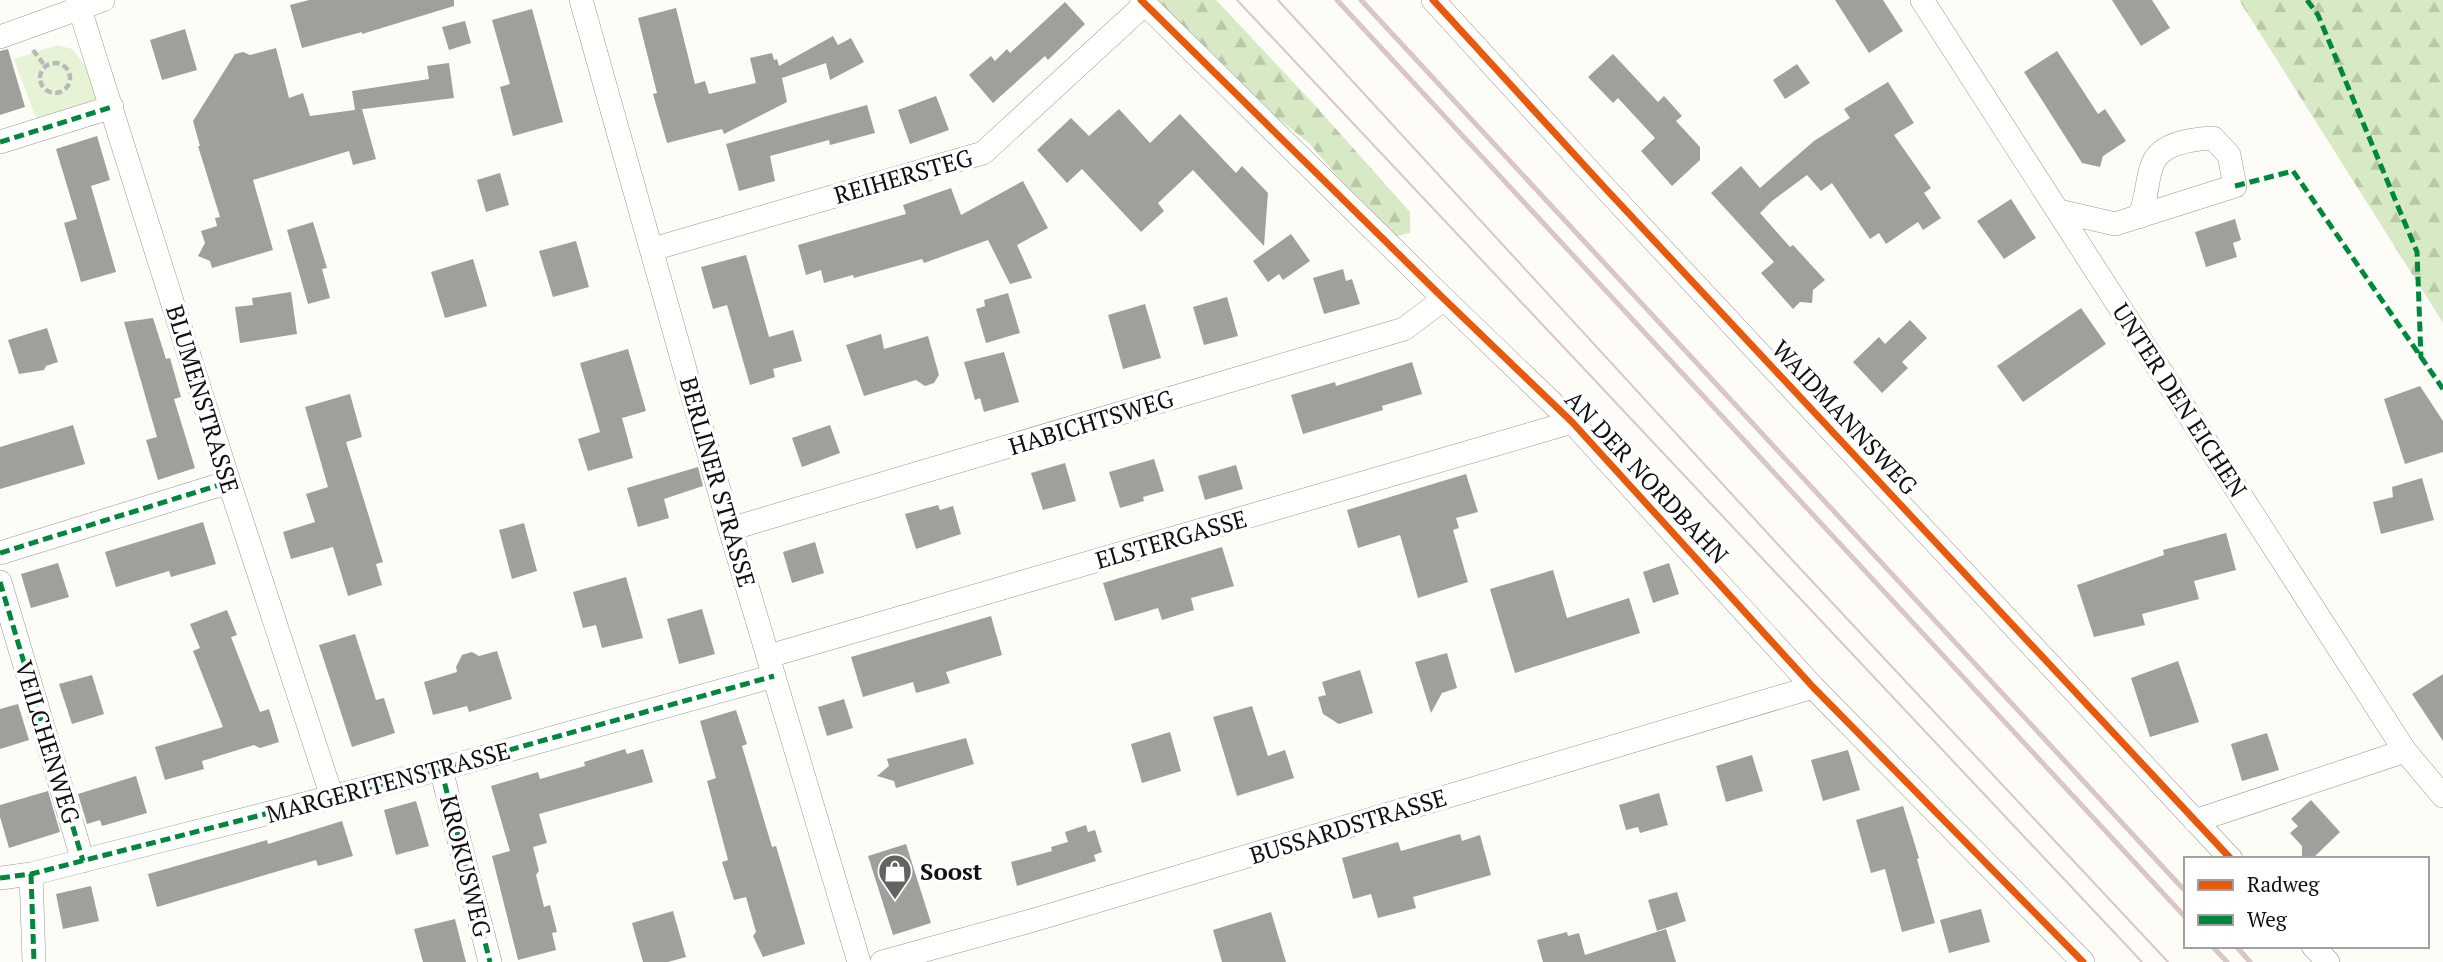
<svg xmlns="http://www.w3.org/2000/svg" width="2443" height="962" font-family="'PT Serif',serif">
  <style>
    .green { fill: #e7f3d7 }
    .forest { fill: url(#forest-firs) }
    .building { fill: #a19f9c }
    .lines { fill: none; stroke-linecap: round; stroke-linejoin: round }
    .minor-casing { stroke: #979795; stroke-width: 24 }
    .path { stroke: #b9b9b8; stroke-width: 4.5; stroke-dasharray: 7 3.5; stroke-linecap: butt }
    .minor { stroke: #fffffe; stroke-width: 23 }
    .tram { stroke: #d9c6c7; stroke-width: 2 }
    .rail { stroke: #d9c6c7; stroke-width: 5 }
    .quiet { stroke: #00873e; stroke-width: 5; stroke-dasharray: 10 5; stroke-linecap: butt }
    .cycleway-casing { stroke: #fff; stroke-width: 11 }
    .cycleway { stroke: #e8590c; stroke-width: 7 }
    .labels { text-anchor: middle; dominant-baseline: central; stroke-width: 7; stroke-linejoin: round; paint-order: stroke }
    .street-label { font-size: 24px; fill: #111; stroke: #fff }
    .poi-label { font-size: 24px; font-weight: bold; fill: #111; stroke: #fff; text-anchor: start }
  </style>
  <defs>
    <pattern id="forest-firs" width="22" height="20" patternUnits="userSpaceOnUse" patternTransform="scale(1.75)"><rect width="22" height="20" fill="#d8eac5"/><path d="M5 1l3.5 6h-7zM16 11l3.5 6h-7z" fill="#b8c8a8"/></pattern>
  </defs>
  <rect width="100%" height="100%" fill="#fdfcf7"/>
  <path class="green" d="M57,45L72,49L86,67L100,100L36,119L14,59Z"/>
  <path class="forest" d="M1158,0H1216L1312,102L1410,212V233L1390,238L1308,142L1271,113L1166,11Z
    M2239,0H2443V323Z"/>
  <path class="building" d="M309,0H454V6L362,34V32L302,48L290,5Z
    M1835,0H1883L1903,31L1869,53Z
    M2112,0H2152L2170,28L2141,46Z
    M1065,2L1085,24L1048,60L1045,56L993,103L969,75L991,56L995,61L1007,49L1010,53Z
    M676,8L695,84L705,81L709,94L756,83L750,58L772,53L774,60L777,59L779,66L833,36L838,45L851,38L864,62L830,80L826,63L782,78L787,102L724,134L722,129L667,143L653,94L657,93L638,18Z
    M532,9L563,122L513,136L500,87L510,84L492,20Z
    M465,21L471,43L449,50L442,27Z
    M185,29L197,70L162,80L150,40Z
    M276,48L289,98L303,93L310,116L362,109L376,159L353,165L349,151L253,180L273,250L212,268L210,261L198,256L205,243L201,231L217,226L215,218L220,217L198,146H200L193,121L235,54L243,52L250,55Z
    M8,49L25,107L0,115V51Z
    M2057,51L2098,114L2105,109L2126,141L2103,156L2100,167L2082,163L2024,72Z
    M1613,54L1658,102L1664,96L1682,116L1676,121L1700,147V160L1672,186L1641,151L1655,138L1618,98L1613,103L1588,77Z
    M449,63L454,98L355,110L352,91L429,79L427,66Z
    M1797,64L1810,83L1785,99L1773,80Z
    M1888,82L1914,123L1894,135L1931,188L1924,193L1941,218L1923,230L1918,222L1886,244L1879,233L1870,239L1832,183L1821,191L1807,175L1772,201L1760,213L1790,247L1793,245L1825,280L1813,290L1812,303L1800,302L1793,309L1761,273L1774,262L1711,193L1741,166L1760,188L1814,141L1850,118L1844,109Z
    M936,96L949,130L910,144L898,110Z
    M867,105L875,133L830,145L829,140L770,156L775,181L739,191L726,144Z
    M1119,109L1150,143L1180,114L1236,173L1242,166L1268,193L1264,246L1193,170L1158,203L1164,211L1141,232L1082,169L1067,183L1037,150L1071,118L1089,136Z
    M97,136L110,180L91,186L116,272L81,282L64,223L77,219L56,149Z
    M500,173L509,205L486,212L477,180Z
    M1023,181L1048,228L1017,245L1032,278L1010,284L988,240L924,263L922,259L854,278L853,275L824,283L821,270L806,275L798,245L906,214L903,205L951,188L961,215Z
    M2011,199L2036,238L2004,259L1977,221Z
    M2235,219L2241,240L2233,243L2237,257L2206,267L2195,232Z
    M313,222L327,268L322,269L330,298L308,304L287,230Z
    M1291,234L1310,261L1283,280L1279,274L1268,282L1253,261Z
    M576,241L589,287L553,297L539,251Z
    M746,255L769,337L793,330L802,361L773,369L775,377L750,385L727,305L713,309L701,267Z
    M473,259L487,306L445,318L431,272Z
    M1343,269L1346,281L1352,279L1360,304L1324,314L1313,278Z
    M291,292L297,334L240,343L235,307L253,305L252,298Z
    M1008,293L1020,333L986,343L976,309L985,306L984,300Z
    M1227,297L1238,336L1204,345L1193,307Z
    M1145,304L1161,358L1123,369L1108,315Z
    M2081,308L2106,344L2023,402L1997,366Z
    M153,318L166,359L170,358L181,397L174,399L195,468L158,480L146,440L157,437L124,322Z
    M1910,320L1927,338L1902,362L1908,368L1882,393L1853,362L1879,337L1885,344Z
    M47,328L58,362L46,366L44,370L19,374L8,340Z
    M881,334L884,349L928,336L939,375L934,383L925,386L916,380L864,396L846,345Z
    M628,349L646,411L622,418L633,458L588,471L578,439L600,432L580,363Z
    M1004,352L1019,402L984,412L980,398L975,400L964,362Z
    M1412,362L1422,394L1382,406L1383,410L1303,434L1291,395L1335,382L1336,386Z
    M2420,386L2443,421V452L2405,464L2384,399Z
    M350,394L362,437L346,442L383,562L376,564L382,585L348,596L333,547L291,559L283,532L315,522L306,494L328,487L305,407Z
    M73,425L85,464L0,489V447Z
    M830,425L840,453L802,467L792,438Z
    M1154,459L1164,491L1143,497L1144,501L1120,508L1109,472Z
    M1065,463L1076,501L1043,510L1031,473Z
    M1236,465L1243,489L1205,500L1198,476Z
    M698,467L703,486L664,499L669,518L638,527L627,488Z
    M1466,474L1478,512L1456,518L1459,528L1453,530L1468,582L1418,598L1400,535L1358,548L1347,510Z
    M2422,478L2434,520L2381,534L2373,502L2393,497L2392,487Z
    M938,505L940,510L953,506L961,534L916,549L905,514Z
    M203,522L216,564L171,577L169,571L116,587L105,552Z
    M524,523L537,571L512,579L499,530Z
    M2226,533L2236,570L2194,581L2199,599L2142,614L2145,625L2094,637L2077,585L2164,555L2163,550Z
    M815,542L824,573L792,583L783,552Z
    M1222,547L1234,586L1191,598L1194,610L1162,620L1158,608L1115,621L1103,583Z
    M58,563L69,597L31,608L21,574Z
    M1669,563L1679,594L1653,603L1643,572Z
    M1553,570L1567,618L1629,598L1640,633L1515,673L1490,589Z
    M626,577L643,638L602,648L596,625L583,628L573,592Z
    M702,609L715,654L679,664L667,619Z
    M227,610L237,635L231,637L260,712L269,709L279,742L260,748L254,745L202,761L204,769L165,780L155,747L223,727L193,651L200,648L190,624Z
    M991,616L1002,655L946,672L950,683L934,688L916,693L913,682L863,697L851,657Z
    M355,634L376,700L384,698L395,733L352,747L319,645Z
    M497,651L512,699L469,712L467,706L433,715L424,682L457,672L456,667L462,655L472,652L479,656Z
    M1447,653L1457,688L1442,693L1431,713L1415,662Z
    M2178,661L2199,722L2150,737L2131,678Z
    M1360,670L1373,713L1339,724L1323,714L1318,697L1326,695L1322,682Z
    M2443,674V741L2412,694Z
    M92,675L104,714L72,724L59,684Z
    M844,699L853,728L827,736L818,707Z
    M18,704L29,740L0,749V709Z
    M1252,706L1268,756L1285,750L1294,778L1237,796L1213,717Z
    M736,710L747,744L742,746L772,847L776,846L805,944L763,957L753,936L756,932L746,897L734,900L722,862L728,860L707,781L716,778L700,721Z
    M1170,732L1181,771L1142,783L1131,744Z
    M2267,733L2279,770L2242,781L2231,744Z
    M966,738L974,764L896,788L894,781L877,776L889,766L887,759Z
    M625,749L627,754L643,749L653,782L539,814L547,843L533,847L539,871L536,875L544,907L550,905L557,932L552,933L556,950L518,960L492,856L510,851L491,786L538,772L540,779L585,766L584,762Z
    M1848,750L1860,790L1823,801L1811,760Z
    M1752,755L1763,791L1726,802L1716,766Z
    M136,776L147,813L102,826L100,820L87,824L78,794Z
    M48,791L60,832L9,848L0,817V805Z
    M1659,793L1668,825L1640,833L1638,827L1626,830L1619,805Z
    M2311,800L2340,832L2312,859H2302V846L2290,833L2298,826L2291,819Z
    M416,801L429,846L396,855L384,810Z
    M1903,806L1919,858L1917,859L1935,923L1902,932L1885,869L1871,873L1856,820Z
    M342,821L353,856L318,866L316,860L157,907L148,874L267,840L268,844Z
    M1086,825L1088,832L1095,830L1102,852L1094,855L1096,861L1017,886L1011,862L1052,851L1051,847L1068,842L1065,832Z
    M1460,834L1462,841L1480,835L1491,875L1413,897L1416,908L1378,918L1371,894L1353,899L1342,858L1398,842L1401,851Z
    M906,844L931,923L893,935L868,856Z
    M91,886L99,921L63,929L56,894Z
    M1677,892L1686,921L1657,931L1648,900Z
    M1981,909L1990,942L1949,953L1940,920Z
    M673,911L686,957L668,962H643L632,923Z
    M1271,912L1286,962H1222L1213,930Z
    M455,919L466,962H423L414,929Z
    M1666,929L1676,962H1543L1537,940L1567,932L1568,936L1579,933L1585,955Z"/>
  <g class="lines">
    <g class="minor-casing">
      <path id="minor" d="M77,0L229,482L332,797
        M581,0L730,529L859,962
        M1141,0L1444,299L1572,422L1813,687L2083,962
        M1433,0L1605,188L2231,859
        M1922,0L2405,751L2443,796
        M0,37L103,0
        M0,142L112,107
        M2059,211L2115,224L2235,186L2229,155L2213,138C2195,139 2162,142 2153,163C2146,179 2148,197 2139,217
        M653,249L983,153L1145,4
        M730,529L1404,329L1444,299
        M0,553L229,482
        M0,582L83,861
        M769,656L1572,422
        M441,769L490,962
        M2195,821L2405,751
        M31,874L34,962
        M0,878L31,874L441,769L774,676
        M2313,946L2328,962
        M882,962L1034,920L1813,687"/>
    </g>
    <path class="path" d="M33,50L45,66
      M40 78a15 15 0 1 1 30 0a15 15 0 1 1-30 0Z"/>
    <use href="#minor" class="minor"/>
    <path class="tram" d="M1237,0L2142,962
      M1278,0L1795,563L2168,962"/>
    <path class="rail" d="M1337,0L2186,918
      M1361,0L2186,892
      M2212,946L2227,962
      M2236,946L2250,962"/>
    <path class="quiet" d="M2307,0L2318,15L2417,252L2421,358
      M0,142L112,107
      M2235,186L2293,171L2443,389
      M0,553L229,482
      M0,582L83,861
      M441,769L490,962
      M31,874L34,962
      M0,878L31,874L441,769L774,676"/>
    <g class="cycleway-casing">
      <path id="cycleway" d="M1141,0L1444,299L1572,422L1813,687L2083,962
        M1433,0L1605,188L2231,859"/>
    </g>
    <use href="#cycleway" class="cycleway"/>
  </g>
  <defs>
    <g id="shop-pin" transform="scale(1.75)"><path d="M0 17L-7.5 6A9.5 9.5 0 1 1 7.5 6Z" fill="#646362" stroke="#fff"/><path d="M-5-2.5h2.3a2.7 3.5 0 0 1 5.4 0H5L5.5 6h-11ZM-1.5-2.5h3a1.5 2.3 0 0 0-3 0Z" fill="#fff"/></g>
  </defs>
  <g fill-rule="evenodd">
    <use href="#shop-pin" x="895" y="871"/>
  </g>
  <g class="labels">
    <g class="street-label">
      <text transform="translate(903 176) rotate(-16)">REIHERSTEG</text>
      <text transform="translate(203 399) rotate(73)">BLUMENSTRASSE</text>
      <text transform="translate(2180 400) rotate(57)">UNTER DEN EICHEN</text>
      <text transform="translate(1845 417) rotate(47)">WAIDMANNSWEG</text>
      <text transform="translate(1091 422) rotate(-17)">HABICHTSWEG</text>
      <text transform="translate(1647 477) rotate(47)">AN DER NORDBAHN</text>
      <text transform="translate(718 482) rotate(74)">BERLINER STRASSE</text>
      <text transform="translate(1171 539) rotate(-16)">ELSTERGASSE</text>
      <text transform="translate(48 742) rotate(73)">VEILCHENWEG</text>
      <text transform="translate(388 782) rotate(-15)">MARGERITENSTRASSE</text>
      <text transform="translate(1348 826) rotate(-17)">BUSSARDSTRASSE</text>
      <text transform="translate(466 866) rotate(76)">KROKUSWEG</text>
    </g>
    <g class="poi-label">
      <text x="920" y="871">Soost</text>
    </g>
  </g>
  <rect x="2184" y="857" width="245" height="91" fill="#ffffff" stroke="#a0a0a0" stroke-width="2"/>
  <rect x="2198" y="880" width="35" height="10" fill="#e8590c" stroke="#a0a0a0" stroke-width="2"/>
  <text x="2247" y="892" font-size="21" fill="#111111">Radweg</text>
  <rect x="2198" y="915" width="35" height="10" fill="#00873e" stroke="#a0a0a0" stroke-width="2"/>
  <text x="2247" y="927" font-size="21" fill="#111111">Weg</text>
</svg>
